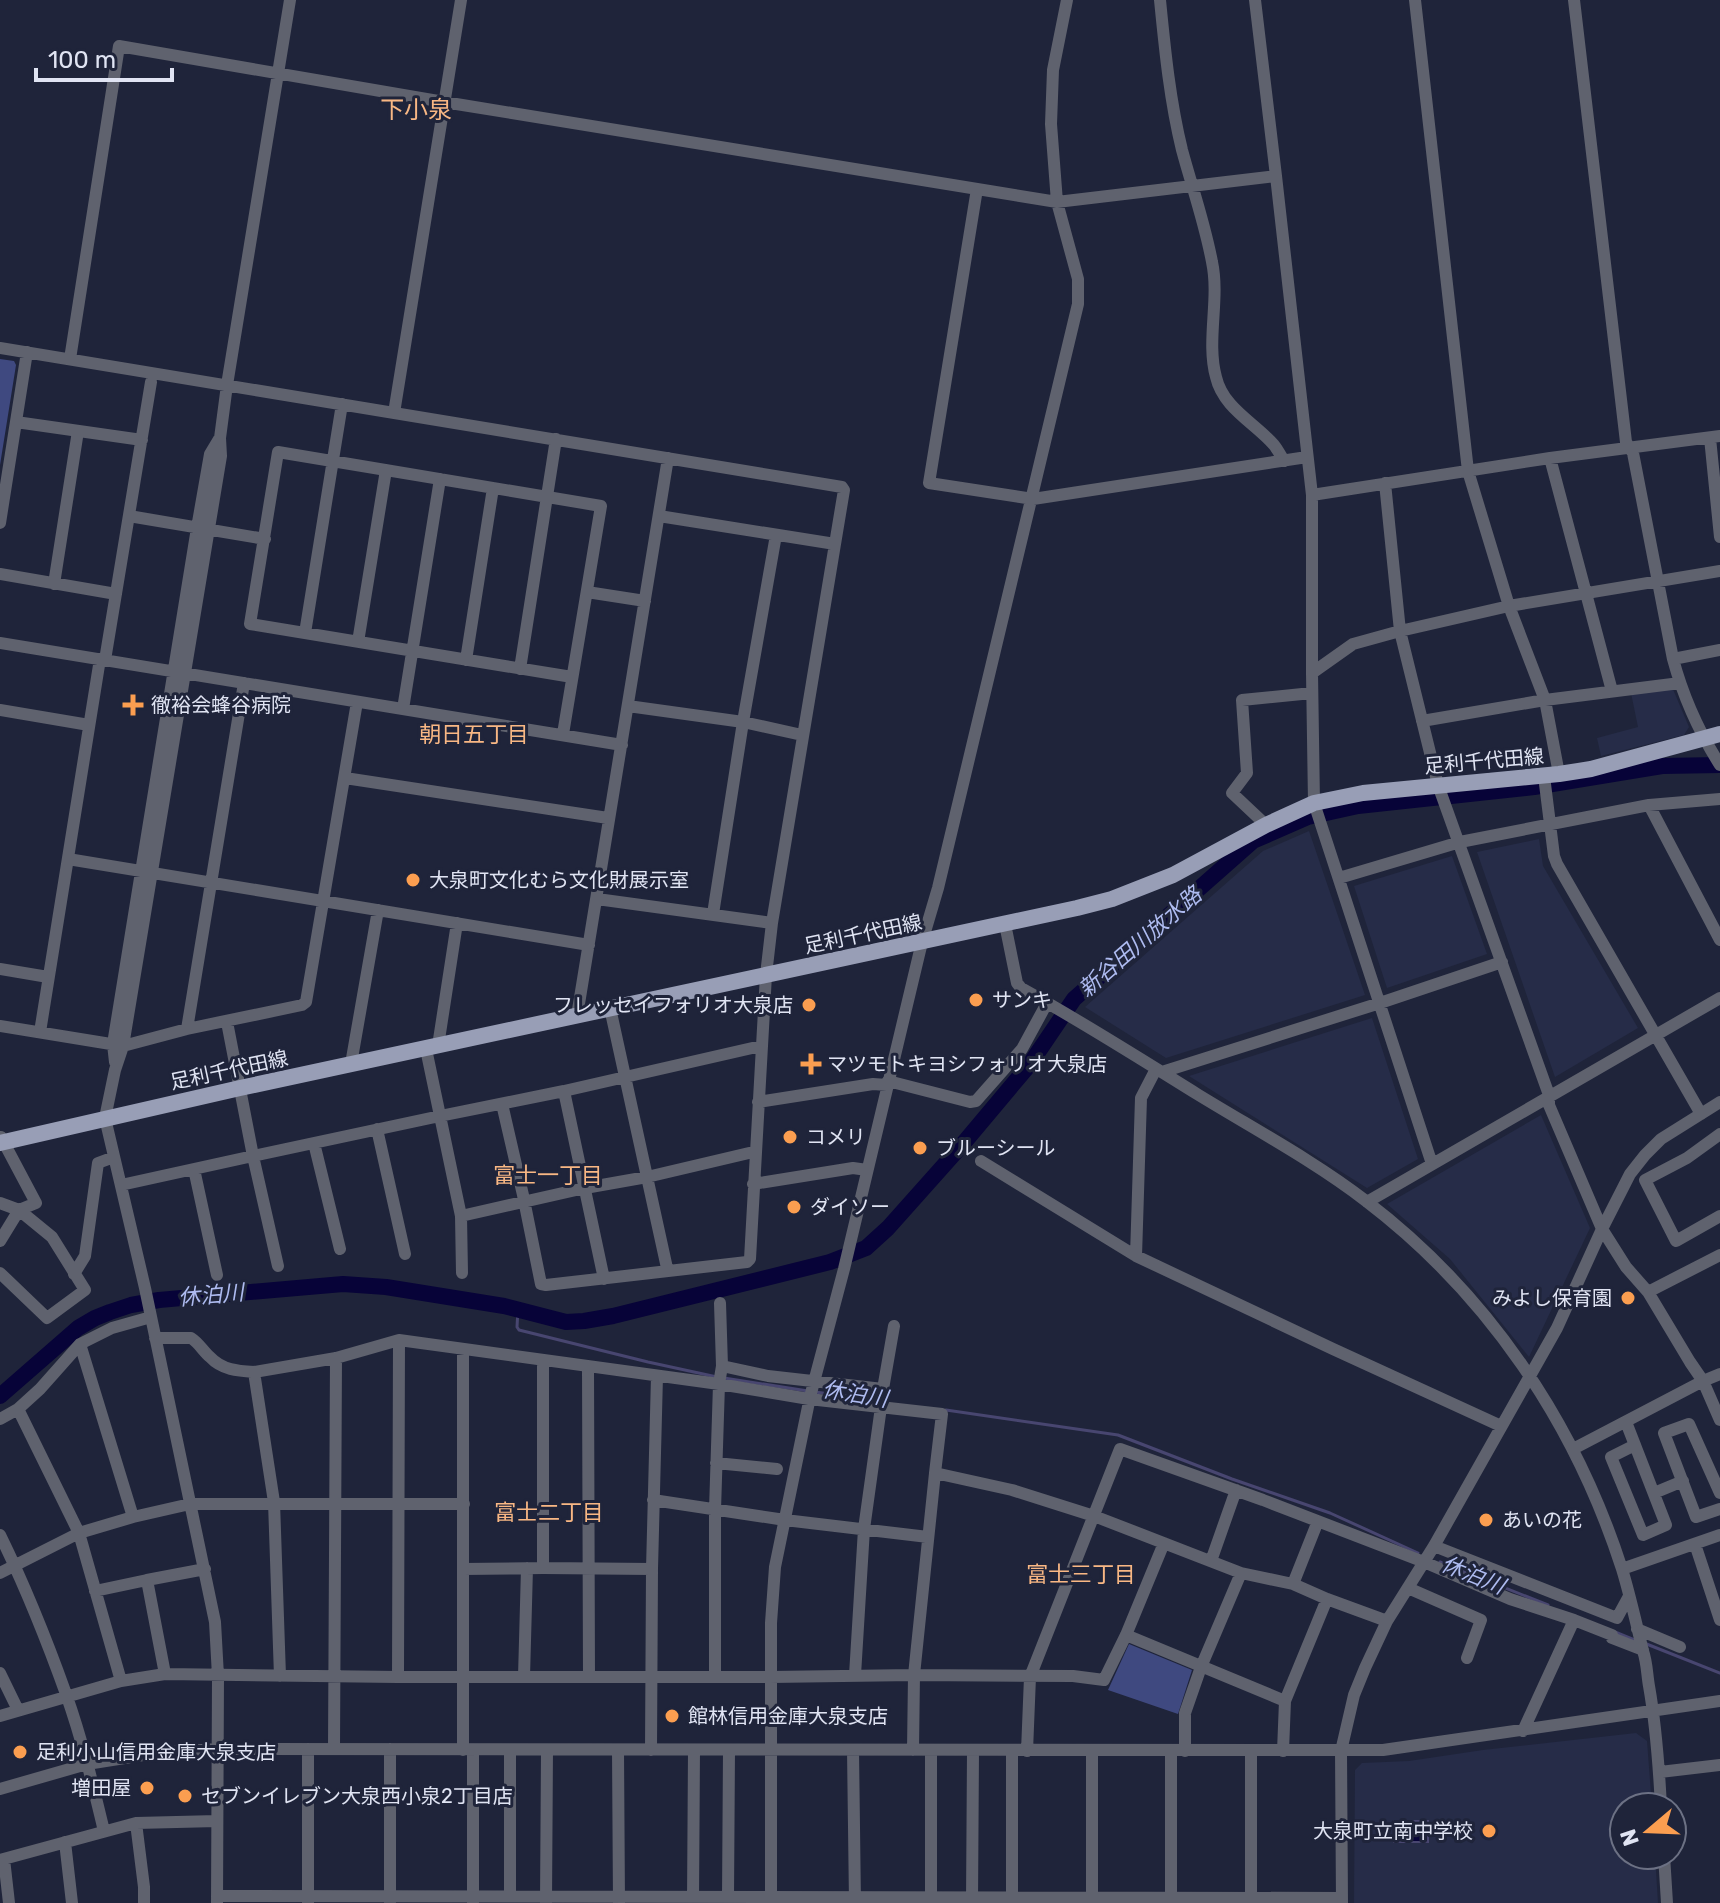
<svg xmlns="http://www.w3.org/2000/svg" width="1720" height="1903" font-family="Rubik,'Noto Sans JP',sans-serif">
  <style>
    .built { fill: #262c48 }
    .green { fill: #3f4980 }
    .water { fill: #070338; stroke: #484670; stroke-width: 2 }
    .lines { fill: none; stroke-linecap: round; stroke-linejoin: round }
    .stream { stroke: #484670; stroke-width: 3 }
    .river { stroke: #070338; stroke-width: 16 }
    .minor { stroke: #5f626e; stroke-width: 12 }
    .major { stroke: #989eb6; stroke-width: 16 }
    .poi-dot { fill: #fb9e50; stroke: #1f243a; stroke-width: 3 }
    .labels { text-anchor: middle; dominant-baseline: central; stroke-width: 6; stroke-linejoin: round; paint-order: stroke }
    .poi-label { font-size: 20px; fill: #e0e4f3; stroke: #1f243a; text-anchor: start }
    .street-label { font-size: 20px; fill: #e0e4f3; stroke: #1f243a }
    .neighbourhood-label { font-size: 22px; fill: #f8b784; stroke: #1f243a }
    .water-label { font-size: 22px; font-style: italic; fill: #aebbf0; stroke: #1f243a }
    .quarter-label { font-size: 24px; fill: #f8b784; stroke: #1f243a }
  </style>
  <rect width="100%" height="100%" fill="#1f243a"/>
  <path class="built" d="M1672,687L1689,727L1684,735L1601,756L1597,738L1638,727L1631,693Z
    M1309,831L1365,995L1166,1058L1085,1007L1263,851Z
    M1539,839L1543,866L1638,1028L1555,1077L1477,852Z
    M1452,856L1487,954L1387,988L1354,886Z
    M1372,1018L1418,1159L1367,1188L1189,1076Z
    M1541,1115L1590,1228L1529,1357L1450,1259L1387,1204Z
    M1636,1733L1647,1741L1652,1807H1624V1855H1655L1658,1903H1354L1355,1770L1362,1763L1409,1761L1483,1750Z"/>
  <path class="green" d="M0,359L14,361L16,365L0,465Z
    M1129,1644L1192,1670L1178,1714L1108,1690Z"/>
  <path class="water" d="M1394,1821H1428V1842H1394Z"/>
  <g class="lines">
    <path class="stream" d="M518,1309L517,1327L519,1330L648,1362L717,1377
      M724,1378L808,1391
      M815,1392L883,1401
      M946,1410L1118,1435L1232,1479L1330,1513L1418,1553
      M1440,1562L1548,1605
      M1615,1632L1637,1641
      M1644,1643L1720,1673"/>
    <path class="river" d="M0,1396L78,1328L95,1318L110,1312L131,1305L159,1300L343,1284L386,1287L504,1306L566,1322L584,1321L613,1316L830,1262L866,1248L888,1228L962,1145L1030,1064L1074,999L1253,841L1308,817L1358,806L1534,787L1662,766L1720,765"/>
    <path class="minor" d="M1160,0C1165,51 1170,101 1182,150C1192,187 1205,224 1212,262C1220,299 1206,341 1216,377C1223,408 1255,423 1274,445C1278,450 1281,456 1284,461
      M1255,0L1276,176L1312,495V673L1314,803L1432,1164
      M1415,0L1468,471L1509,606L1545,700L1559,774
      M1574,0L1626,442L1633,453L1673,659C1683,696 1699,732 1720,765
      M977,189L929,483L1033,499L1307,457
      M0,348L842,487L844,490L772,923L766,975L750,1259L747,1262L546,1285L541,1284L523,1195L502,1104
      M70,359L119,46L444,102L1057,202L1276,176
      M394,413L461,0
      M16,422L142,440
      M1710,438L1720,537
      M1550,458L1612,691
      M1385,483L1400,631L1438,785L1549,1095V1105L1602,1229L1626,1267L1648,1292L1690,1362L1703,1381L1720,1420
      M1312,495L1550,458L1720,436
      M129,516L265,539
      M659,516L835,544
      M0,523L27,352
      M0,574L116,594
      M54,584L78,431
      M587,592L645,601
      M305,633L342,404
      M358,642L386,470
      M0,643L622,745
      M106,654L151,382
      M1673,659L1720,650
      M466,660L493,488
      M520,669L556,439
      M1312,673L1353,644L1400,631L1509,606L1720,571
      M628,706L743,722L802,735
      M403,709L440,479
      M0,710L89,725
      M1422,721L1545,700L1680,683
      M563,734L601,506L278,452L250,624L572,677
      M1544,776L1554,856L1557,864L1701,1114
      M345,778L608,818
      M1649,805L1720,940
      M1266,825L1232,793L1247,773L1242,700L1312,693
      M68,859L589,945
      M1339,878L1460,842L1649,805L1720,799
      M597,899L772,923
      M713,914L743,722L776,535
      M1005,924L1017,983L1021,988C1081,1021 1139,1058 1197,1094C1254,1129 1314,1161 1366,1201C1488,1294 1575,1423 1622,1569C1630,1595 1636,1623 1643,1651C1647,1662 1647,1675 1649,1686C1656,1726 1659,1767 1661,1807
      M0,969L48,977
      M610,1008L667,1268
      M577,1016L668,458
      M0,1026L123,1046L187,1029L302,1005L306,1002L357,702
      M187,1029L244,683
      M40,1032L100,659
      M438,1046L457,923
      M426,1049L461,1216L585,1188L647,1177L749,1153H755
      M115,1062L113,1044L197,528L210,454L219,439
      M351,1064L378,910
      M1162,1072L1380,1003L1502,962
      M888,1081L970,1102L976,1101L1022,1049L1047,1003
      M564,1091L604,1279
      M758,1102L873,1084L887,1085
      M377,1129L405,1254
      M1720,1134L1687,1158L1645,1180L1676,1241L1720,1216
      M314,1143L340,1249
      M981,1161L1136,1256L1333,1349L1501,1426
      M194,1169L217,1275
      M753,1184L853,1168L867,1170
      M121,1185L253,1156L227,1022
      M1367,1202L1720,998
      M0,1203L19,1210L36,1203L1,1137
      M461,1216L462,1273
      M0,1241L19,1210L52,1237L85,1290L47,1318L0,1273
      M1136,1256L1141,1098L1156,1069
      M278,1266L253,1156L440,1116L564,1091L761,1046
      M74,1274L85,1256L98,1163L114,1157
      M1648,1292L1720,1255
      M155,1338H191C199,1343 203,1351 210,1357C222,1370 238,1371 254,1372
      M80,1344L133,1517
      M588,1366L589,1677
      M722,1366L768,1376L883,1389L894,1326
      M18,1409L79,1533L121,1681
      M0,1419L18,1409L40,1389L80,1344L112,1328L151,1317
      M1626,1422L1666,1525L1643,1535L1611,1457L1635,1445
      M1573,1449L1703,1381L1720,1374
      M716,1463L777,1469
      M1654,1493L1683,1481
      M1720,1493L1689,1424L1664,1433L1696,1517L1720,1509
      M653,1500L785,1520L928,1537
      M0,1535C25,1586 47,1641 66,1694C82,1739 93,1785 104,1831
      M1695,1544L1720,1620
      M1434,1546L1617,1618L1629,1596
      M1211,1561L1236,1490
      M543,1568V1360
      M463,1569L543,1568L652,1569
      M1622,1569L1720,1535
      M0,1573L79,1533L133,1517L190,1504H464
      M147,1580L205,1569
      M1293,1584L1318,1521
      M1408,1588L1481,1620L1467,1658
      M95,1591L147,1580L165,1674
      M1637,1629L1680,1647
      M1126,1635L1285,1701
      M0,1673L18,1710
      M855,1675L864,1529L881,1407
      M280,1676L274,1502L254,1372L336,1358L399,1340L719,1384L809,1399L942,1414L935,1473
      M398,1677L399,1340
      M524,1677L527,1568
      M715,1677V1510L719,1384L722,1366L720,1303
      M0,1716L121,1681L165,1674L398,1677H771L914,1675L1073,1676L1104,1680L1126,1635L1164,1543
      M1523,1731L1574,1620
      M334,1749L336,1358
      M463,1750V1349
      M473,1750V1903
      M510,1750V1896
      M618,1750L619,1903
      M651,1750L652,1569L657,1376
      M853,1750L855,1903
      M913,1750L914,1675L935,1473L1012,1490L1094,1516L1241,1573L1293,1584L1327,1599L1387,1621
      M1027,1751L1030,1677L1120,1449L1263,1500L1424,1562L1510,1599L1574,1620L1612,1635V1638L1643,1650
      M1092,1751V1903
      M1171,1751V1903
      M1185,1751V1713L1201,1667L1241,1573
      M1283,1751L1285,1701L1327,1599
      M1660,1772L1720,1765
      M0,1789L87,1764L156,1753L217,1749L1383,1750L1720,1701
      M136,1823L144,1887V1903
      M65,1842L72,1903
      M1664,1855L1667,1903
      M4,1859L9,1903
      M0,1860L136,1823L217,1821
      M217,1896L1342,1898
      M728,1898L729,1750
      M390,1902V1749
      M217,1903L218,1676L215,1622L145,1288L105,1118L115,1070L123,1046L221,456L220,438L227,385L290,0
      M308,1903V1749
      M546,1903L547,1750
      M693,1903L694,1750
      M771,1903V1623L775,1567L810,1397L844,1269L922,942L938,888L1078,304V279L1057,202L1051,124L1053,70L1067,0
      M931,1903V1750
      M972,1903L973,1751
      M1012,1903V1751
      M1251,1903V1751
      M1342,1903L1341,1751L1354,1695L1365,1668L1387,1621L1434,1546L1557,1328L1602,1229L1630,1174L1645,1155L1661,1139L1720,1102"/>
    <path class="major" d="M0,1143L240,1088L1077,908L1112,899L1173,875L1266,825L1314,803L1363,793L1559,774L1591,769L1720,734"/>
  </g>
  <g class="poi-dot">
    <path d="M129 693h8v8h8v8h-8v8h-8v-8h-8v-8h8z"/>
    <circle cx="413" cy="880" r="8"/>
    <circle cx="976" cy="1000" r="8"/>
    <circle cx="809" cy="1005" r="8"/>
    <path d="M807 1052h8v8h8v8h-8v8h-8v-8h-8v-8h8z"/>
    <circle cx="790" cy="1137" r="8"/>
    <circle cx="920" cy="1148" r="8"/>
    <circle cx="794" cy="1207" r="8"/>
    <circle cx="1628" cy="1298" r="8"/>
    <circle cx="1486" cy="1520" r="8"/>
    <circle cx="672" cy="1716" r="8"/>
    <circle cx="20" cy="1752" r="8"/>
    <circle cx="147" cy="1788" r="8"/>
    <circle cx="185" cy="1796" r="8"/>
    <circle cx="1489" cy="1831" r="8"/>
  </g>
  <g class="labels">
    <g class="poi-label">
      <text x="151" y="705">徹裕会蜂谷病院</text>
      <text x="429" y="880">大泉町文化むら文化財展示室</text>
      <text x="992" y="1000">サンキ</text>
      <text x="793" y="1005" text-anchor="end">フレッセイフォリオ大泉店</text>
      <text x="827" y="1064">マツモトキヨシフォリオ大泉店</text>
      <text x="806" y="1137">コメリ</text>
      <text x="936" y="1148">ブルーシール</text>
      <text x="810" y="1207">ダイソー</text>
      <text x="1612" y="1298" text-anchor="end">みよし保育園</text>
      <text x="1502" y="1520">あいの花</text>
      <text x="688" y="1716">館林信用金庫大泉支店</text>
      <text x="36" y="1752">足利小山信用金庫大泉支店</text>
      <text x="131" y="1788" text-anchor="end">増田屋</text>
      <text x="201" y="1796">セブンイレブン大泉西小泉2丁目店</text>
      <text x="1473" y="1831" text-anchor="end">大泉町立南中学校</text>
    </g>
    <g class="street-label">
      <text transform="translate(1484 761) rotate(-5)">足利千代田線</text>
      <text transform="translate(863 934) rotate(-12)">足利千代田線</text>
      <text transform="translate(229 1070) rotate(-12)">足利千代田線</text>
    </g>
    <g class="neighbourhood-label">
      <text x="474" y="734">朝日五丁目</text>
      <text x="548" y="1175">富士一丁目</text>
      <text x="549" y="1512">富士二丁目</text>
      <text x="1081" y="1574">富士三丁目</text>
    </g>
    <g class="water-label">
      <text transform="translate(1140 942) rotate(-41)">新谷田川放水路</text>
      <text transform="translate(211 1295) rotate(-5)">休泊川</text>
      <text transform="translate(855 1394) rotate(9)">休泊川</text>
      <text transform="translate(1473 1575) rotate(22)">休泊川</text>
    </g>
    <g class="quarter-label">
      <text x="416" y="110">下小泉</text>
    </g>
  </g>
  <g transform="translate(1648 1831) rotate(251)"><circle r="38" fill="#1f243a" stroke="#6c7184" stroke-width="2"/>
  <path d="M0-6L14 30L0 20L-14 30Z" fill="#fb9e50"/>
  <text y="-12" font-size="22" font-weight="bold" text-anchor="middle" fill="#e0e4f3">N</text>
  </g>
  <path d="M36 68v12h136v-12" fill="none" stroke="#e0e4f3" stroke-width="4"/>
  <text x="48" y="68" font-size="24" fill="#e0e4f3" stroke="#1f243a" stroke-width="6" paint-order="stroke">100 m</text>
</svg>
